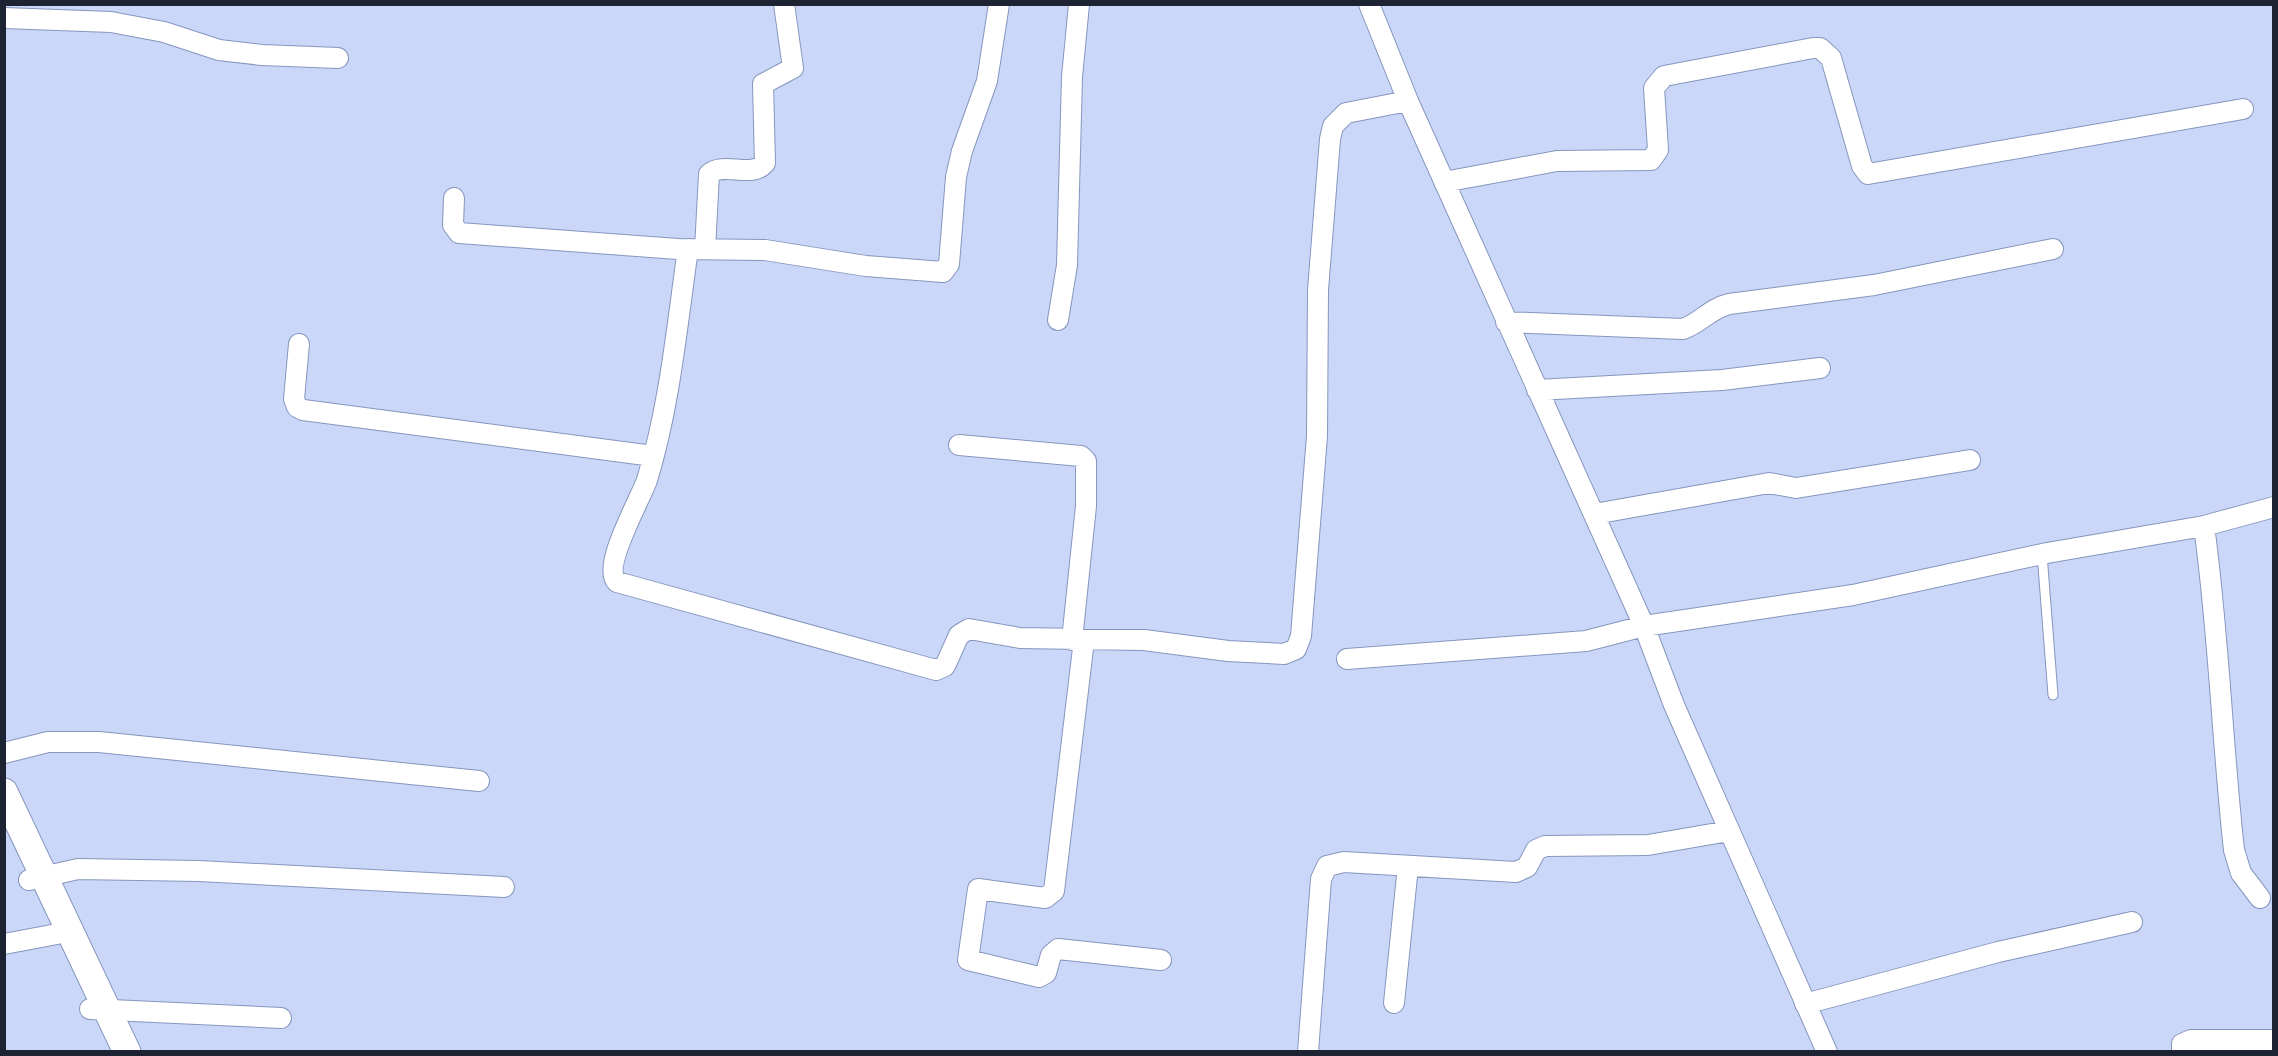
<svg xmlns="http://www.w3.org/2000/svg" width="2278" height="1056" font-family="'Crimson Pro',serif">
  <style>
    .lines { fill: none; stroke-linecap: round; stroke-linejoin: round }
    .lane-casing { stroke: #8696bd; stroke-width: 11 }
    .street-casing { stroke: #8696bd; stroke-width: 22 }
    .secondary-casing { stroke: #8696bd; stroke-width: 29 }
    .lane { stroke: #fff; stroke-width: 9 }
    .street { stroke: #fff; stroke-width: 20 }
    .secondary { stroke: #fff; stroke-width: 27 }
  </style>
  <rect width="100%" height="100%" fill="#cad7f9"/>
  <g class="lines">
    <g class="lane-casing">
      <path id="lane" d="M2042,554L2053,695"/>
    </g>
    <g class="street-casing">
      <path id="street" d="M1369,4L1408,101L1644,626L1674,705L1827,1052
        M4,18L111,22L164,32L219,50L262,55L338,58
        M1444,182L1557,161L1651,160L1658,150L1654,88L1664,76L1813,48H1820L1831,58L1862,166L1868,174L2243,109
        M454,198L453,225L459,233L678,249L765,250L866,266L943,272L949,264L956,177L962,151L987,81L999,4
        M688,249C677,325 670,405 647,480C641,498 601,567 617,582L936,670L945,666L959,635L969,629L1020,638L1144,640L1228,651L1284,654L1296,649L1301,636L1317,436L1318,290L1330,139L1333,126L1346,113L1408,101
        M705,249L709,174C724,161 752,179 765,163L763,84L793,68L784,4
        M1058,320L1067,265L1072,77L1079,4
        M1506,322L1683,329C1701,323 1709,309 1729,304L1874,285L2053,249
        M299,344L294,399L297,407L303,410L653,456
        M1537,390L1722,380L1820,368
        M959,445L1081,456L1086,461V506L1072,640
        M1594,514L1769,483L1796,488L1970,460
        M2204,526C2219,634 2222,742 2234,850L2241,873L2260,898
        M1084,640L1054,891L1045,898L978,889L968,960L1039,977L1046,973L1051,955L1058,949L1161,960
        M1347,659L1586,641L1644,626L1853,595L2047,553L2204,526L2274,507
        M4,753L48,742H99L479,781
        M29,880L78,869L199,871L504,887
        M4,944L57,934
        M1394,1003L1408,866
        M1805,1004L1998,952L2132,922
        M90,1009L281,1018
        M1308,1052L1321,879L1327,866L1344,862L1516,872L1527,867L1536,850L1545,846L1648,845L1729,831
        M2182,1052V1044L2191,1040H2274"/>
    </g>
    <g class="secondary-casing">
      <path id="secondary" d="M4,792L127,1052"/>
    </g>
    <use href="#lane" class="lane"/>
    <use href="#street" class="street"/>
    <use href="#secondary" class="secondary"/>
  </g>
  <rect width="2278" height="1056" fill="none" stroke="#1d2333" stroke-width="12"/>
</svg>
